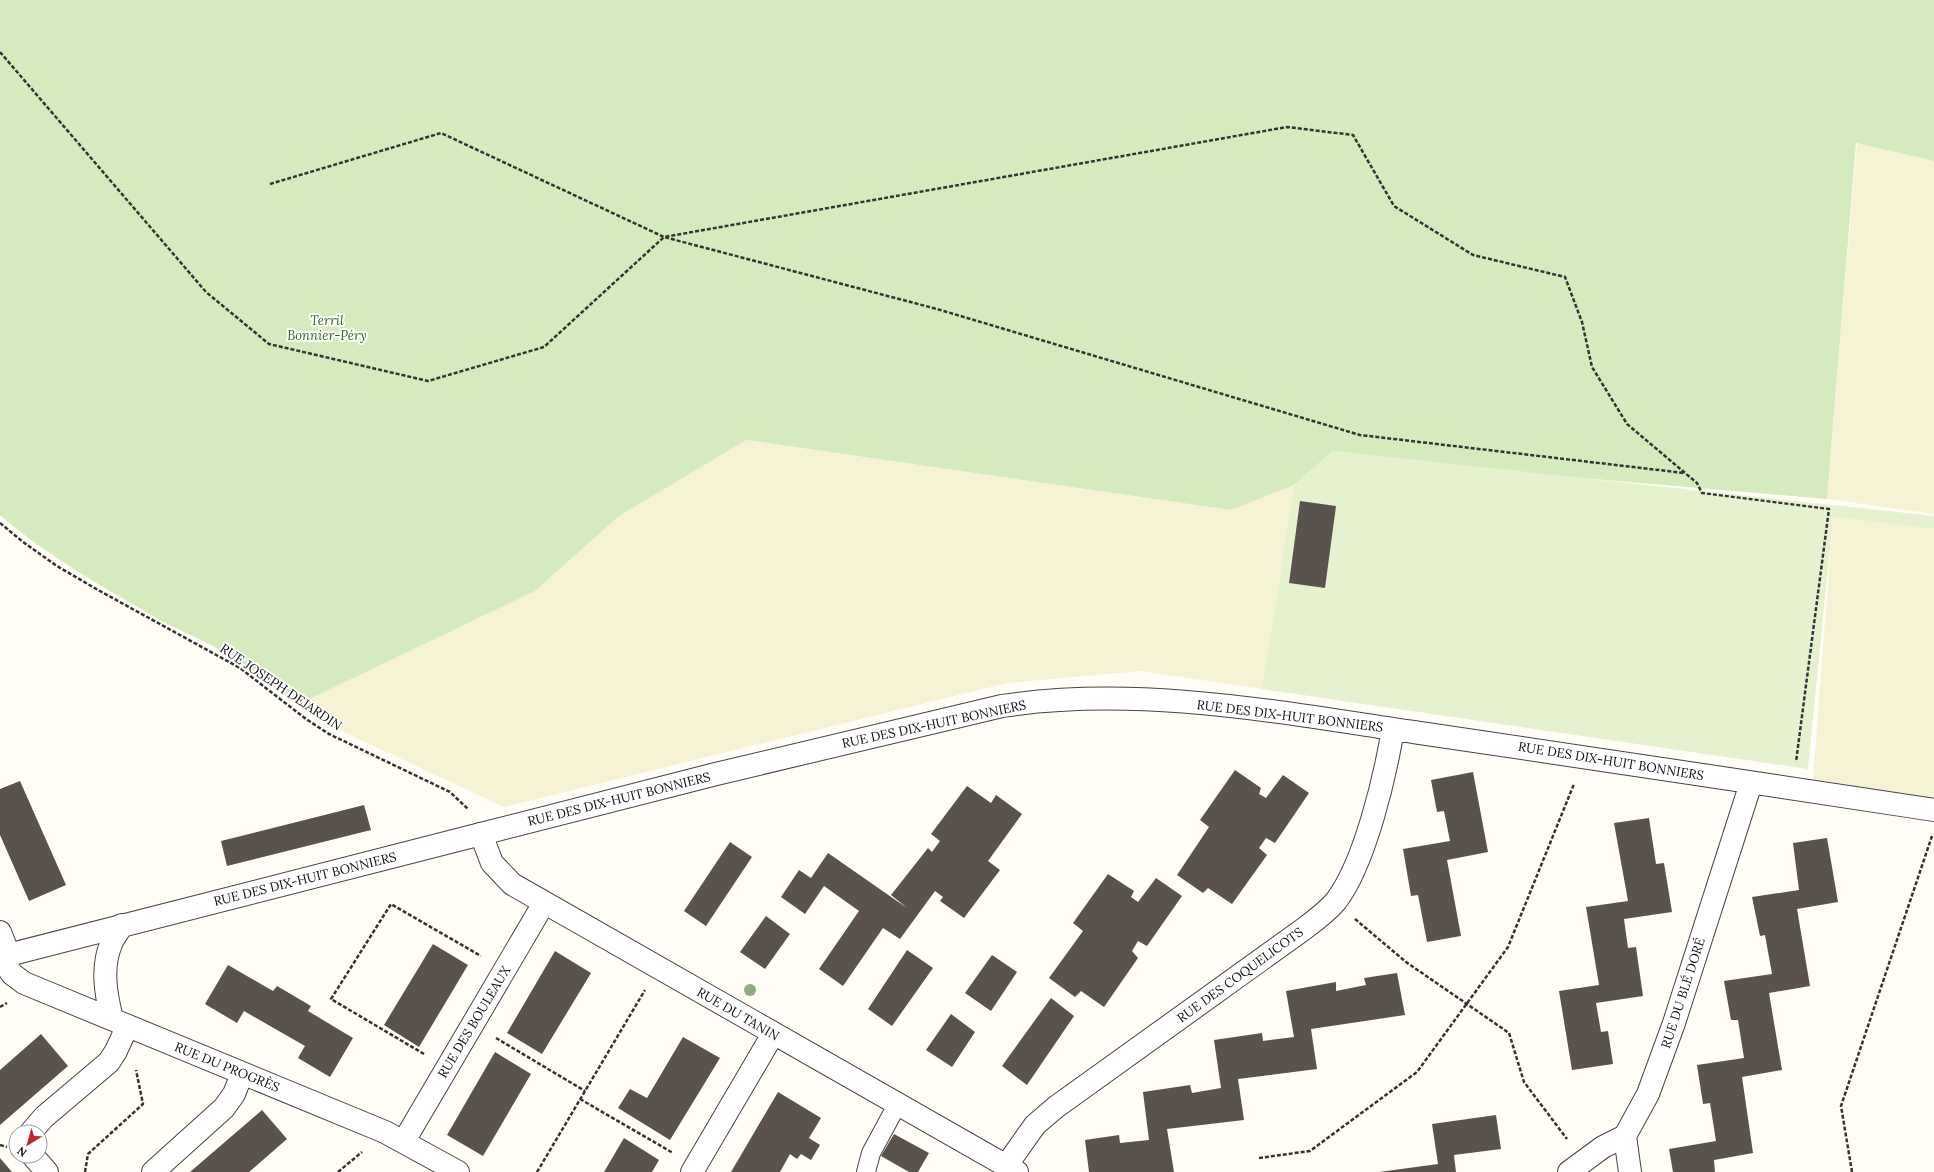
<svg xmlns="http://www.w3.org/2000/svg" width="1934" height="1172" font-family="Lora,serif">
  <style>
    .farmland { fill: #f6f3d4 }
    .green { fill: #d5ebbd }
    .pitch { fill: #e6f2cf }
    .building { fill: #5a524d }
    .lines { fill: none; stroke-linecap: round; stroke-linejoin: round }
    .service-casing { stroke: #444; stroke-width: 20 }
    .minor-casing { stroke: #444; stroke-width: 24 }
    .tertiary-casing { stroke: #444; stroke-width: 24 }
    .path { stroke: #333; stroke-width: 2.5; stroke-dasharray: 4 2; stroke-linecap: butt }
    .service { stroke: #fff; stroke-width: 18 }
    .minor { stroke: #fff; stroke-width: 22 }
    .tertiary { stroke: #fff; stroke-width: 22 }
    .tree { fill: #8dad7f }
    .labels { text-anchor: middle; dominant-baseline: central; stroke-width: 4; stroke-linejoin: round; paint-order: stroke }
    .park-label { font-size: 13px; font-style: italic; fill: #2f6b1f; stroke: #fff }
    .street-label { font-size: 13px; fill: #111; stroke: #fff }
  </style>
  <rect width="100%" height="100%" fill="#fffdf5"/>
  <path class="farmland" d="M1857,143L1934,161V514L1827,499Z
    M745,440L1231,510L1294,485L1262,689L1141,671L1007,683L504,807L348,734L297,705L535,591L619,516Z
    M1833,517L1934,529V800L1813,779Z"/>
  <path class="green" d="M0,0H1934V161L1856,143L1827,499L1477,469L1333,451L1294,485L1231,510L746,440L619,516L535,591L297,705C272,686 248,666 220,650C201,639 180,631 160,620C105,588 48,557 0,515Z"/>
  <path class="pitch" d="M1333,451L1934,516V529L1833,517L1808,769L1262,689L1294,485Z"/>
  <path class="building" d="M1300,501L1336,506L1325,588L1289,583Z
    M1235,770L1261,788L1259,794L1266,798L1283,775L1309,793L1275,843L1266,838L1259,848L1267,855L1232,904L1208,888L1203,893L1177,875L1209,827L1200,820Z
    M1473,772L1488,852L1447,860L1461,936L1427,942L1418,895L1411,896L1403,849L1450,841L1444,811L1437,812L1431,780Z
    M20,781L66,885L29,901L0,835V789Z
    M967,786L991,803L996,795L1022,814L988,861L1000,870L964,918L940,901L943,897L935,891L900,939L883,928L843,986L819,969L859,911L824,886L805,914L781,897L799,870L811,878L828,853L907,908L891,895L928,848L932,852L940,841L931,834Z
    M364,805L371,830L227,866L221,841Z
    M1649,818L1656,864L1664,863L1672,912L1624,919L1628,948L1636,947L1643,996L1596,1003L1601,1032L1608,1031L1613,1064L1572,1070L1559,991L1599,985L1586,907L1628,901L1614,823Z
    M1827,838L1838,902L1797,909L1810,986L1769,993L1782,1070L1742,1077L1753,1153L1714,1160L1715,1172H1673L1669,1149L1716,1141L1710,1103L1703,1104L1697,1065L1744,1058L1738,1020H1731L1724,981L1772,974L1765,935L1760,936L1752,897L1799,890L1793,843Z
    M730,842L752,857L706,926L684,911Z
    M1108,874L1134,891L1131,897L1138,902L1156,878L1182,896L1147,946L1138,941L1132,951L1138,958L1104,1007L1081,991L1075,997L1049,978L1083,931L1073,923Z
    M766,916L790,934L765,969L740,952Z
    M433,944L468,965L419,1047L384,1025Z
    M907,950L933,968L892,1026L868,1009Z
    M555,951L591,973L542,1054L507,1033Z
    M992,955L1017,972L991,1011L965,993Z
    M228,965L273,991L277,986L311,1006L308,1011L353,1038L330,1077L298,1058L305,1046L244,1011L237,1023L205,1004Z
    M1397,973L1405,1015L1311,1029L1317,1069L1238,1079L1244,1120L1167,1129L1174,1172H1089L1085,1140L1119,1135L1120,1143L1149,1140L1143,1092L1190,1085L1192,1093L1221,1088L1214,1040L1262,1033L1263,1041L1294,1037L1286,991L1336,982V991L1366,985L1364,978Z
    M1051,998L1074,1016L1027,1085L1002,1066Z
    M951,1014L975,1032L952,1067L926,1050Z
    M41,1034L68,1066L0,1125V1070Z
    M683,1037L720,1058L670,1140L618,1108L630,1089L647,1098Z
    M495,1052L531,1074L483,1156L447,1135Z
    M778,1092L821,1118L809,1138L820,1145L811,1160L801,1154L797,1159L790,1154L780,1172H731Z
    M262,1110L287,1139L249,1172H190Z
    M1496,1115L1501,1149L1454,1155L1456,1172H1379L1438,1164L1432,1124Z
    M894,1134L929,1153L918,1172H909L881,1156Z
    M624,1138L659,1160L652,1172H604Z
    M0,1158L12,1172H0Z"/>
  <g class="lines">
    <g class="service-casing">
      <path id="service" d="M866,1172L871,1153L897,1105"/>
    </g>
    <g class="minor-casing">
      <path id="minor" d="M481,834L716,774L1002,706C1141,685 1282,713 1420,733C1591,758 1763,784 1934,810
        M0,932L9,955
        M1,957L12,974L24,983L385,1132L458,1172
        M112,1019C106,995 101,968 111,944C113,938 119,931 122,925
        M31,1132L44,1117L109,1062L116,1051L127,1027
        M1625,1136L1630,1172
        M404,1141L544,903
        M33,1156L47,1172
        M1006,1166L1035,1125L1056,1107L1301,931C1313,922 1326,913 1336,901C1365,863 1385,777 1393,729
        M153,1172L224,1108L234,1094L242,1074
        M692,1172L773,1034
        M1569,1172L1603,1147L1625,1136L1648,1094L1674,1023L1751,783"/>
    </g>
    <g class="tertiary-casing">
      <path id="tertiary" d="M0,957L481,834L492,863L512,884L1017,1172"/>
    </g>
    <path class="path" d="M0,52L206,292L269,344L428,381L544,347L664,237L937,309L1360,435L1684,473
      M270,184L441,133L664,237L1287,127L1353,135L1394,206L1473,255L1565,277L1582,322L1592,367L1627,424L1697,483L1702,493L1829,509L1796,762
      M0,523L23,542L57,566L98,590L240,668L306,719L329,734L450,792L468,809
      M1355,919L1406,962L1509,1033L1524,1082L1567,1139
      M0,1007L7,1003
      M496,1038L585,1091
      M424,1054L331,999L391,904L481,956
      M580,1099L673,1153
      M0,1145L7,1147
      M1259,1158L1310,1151L1417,1072L1508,947L1574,784
      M85,1172L88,1154L143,1104L136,1070
      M338,1172L362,1152
      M537,1172L645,990
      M1852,1172L1841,1106L1932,836"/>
    <use href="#service" class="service"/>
    <use href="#minor" class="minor"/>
    <use href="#tertiary" class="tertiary"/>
  </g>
  <circle class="tree" cx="750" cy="990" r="6"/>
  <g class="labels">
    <g class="park-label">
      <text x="327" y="320">Terril<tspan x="327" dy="15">Bonnier-Péry</tspan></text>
    </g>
    <g class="street-label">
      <text transform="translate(281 687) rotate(34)">RUE JOSEPH DEJARDIN</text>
      <text transform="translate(1290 716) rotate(7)">RUE DES DIX-HUIT BONNIERS</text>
      <text transform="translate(934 724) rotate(-12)">RUE DES DIX-HUIT BONNIERS</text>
      <text transform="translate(1611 761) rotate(9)">RUE DES DIX-HUIT BONNIERS</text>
      <text transform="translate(619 799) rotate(-14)">RUE DES DIX-HUIT BONNIERS</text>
      <text transform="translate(305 879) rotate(-14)">RUE DES DIX-HUIT BONNIERS</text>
      <text transform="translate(1240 975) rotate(-36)">RUE DES COQUELICOTS</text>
      <text transform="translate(1683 993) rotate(-72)">RUE DU BLÉ DORÉ</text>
      <text transform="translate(738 1014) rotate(30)">RUE DU TANIN</text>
      <text transform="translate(474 1022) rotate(-59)">RUE DES BOULEAUX</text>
      <text transform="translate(227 1067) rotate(22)">RUE DU PROGRÈS</text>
    </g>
  </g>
  <g transform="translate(28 1144) rotate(217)"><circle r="19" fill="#ffffff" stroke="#a0a0a0"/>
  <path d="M0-3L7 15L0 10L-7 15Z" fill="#c4262e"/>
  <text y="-6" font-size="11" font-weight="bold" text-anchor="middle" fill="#111111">N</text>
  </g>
</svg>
